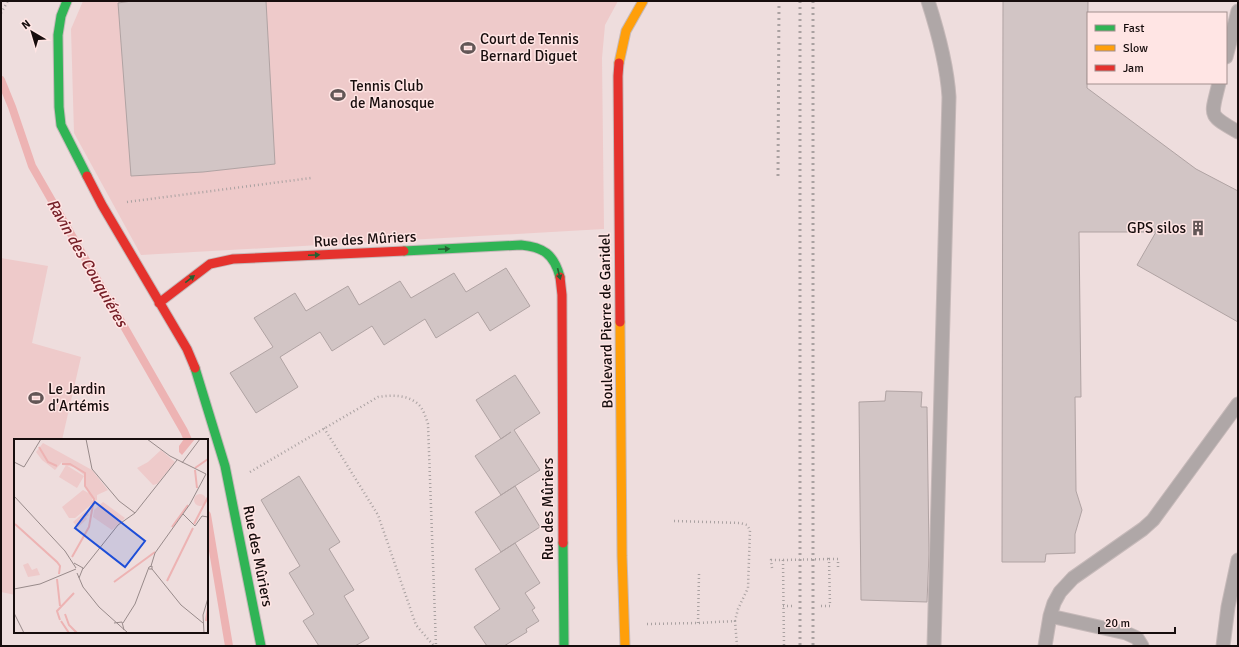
<svg xmlns="http://www.w3.org/2000/svg" width="1239" height="647" font-family="Signika,sans-serif">
  <style>
    .green { fill: #eecaca }
    .lines { fill: none; stroke-linecap: round; stroke-linejoin: round }
    .stream { stroke: #edb3b3; stroke-width: 8 }
    .building { fill: #d2c5c5; stroke: #b0a3a3 }
    .lane-casing { stroke: #c6b9b9; stroke-width: 15 }
    .fast-casing { stroke: #c6b9b9; stroke-width: 11 }
    .slow-casing { stroke: #c6b9b9; stroke-width: 11 }
    .jam-casing { stroke: #c6b9b9; stroke-width: 11 }
    .path { stroke: #a9a1a1; stroke-width: 2.5; stroke-dasharray: 1 3; stroke-linecap: butt }
    .lane { stroke: #afa7a7; stroke-width: 13 }
    .fast { stroke: #30b455; stroke-width: 9 }
    .slow { stroke: #ff9f0a; stroke-width: 9 }
    .jam { stroke: #e5322d; stroke-width: 9 }
    .rail { stroke: #aaa1a1; stroke-width: 3; stroke-dasharray: 2 4; stroke-linecap: butt }
    .path-bridge { stroke: #a9a1a1; stroke-width: 2.5; stroke-dasharray: 1 3; stroke-linecap: butt }
    .oneway { fill: #246031 }
    .labels { text-anchor: middle; dominant-baseline: central; stroke-width: 3; stroke-linejoin: round; paint-order: stroke }
    .poi-label { font-size: 15px; fill: #170d0d; stroke: #ffe5e4; text-anchor: start }
    .street-label { font-size: 15px; fill: #170d0d; stroke: #ffe5e4 }
    .water-label { font-size: 16px; font-style: italic; fill: #772028; stroke: #ffe5e4 }
    .inset-river { fill: none; stroke: #edb3b3; stroke-width: 2 }
    .inset-road { fill: none; stroke: #988a8a; stroke-width: 1 }
    .view { fill: #1d4ed8; fill-opacity: 0.15; stroke: #1d4ed8; stroke-width: 2 }
    .inset-edge { fill: none; stroke: #170d0d; stroke-width: 2 }
  </style>
  <rect width="100%" height="100%" fill="#edd"/>
  <path class="green" d="M83,1H618L605,25L602,58L604,229L141,255L74,133L71,29Z
    M1,258L48,266L32,343L81,357L62,440H15V595L1,592Z"/>
  <g class="lines">
    <path class="stream" d="M1,80L12,107L32,166L184,431L188,440
      M207,515L229,646"/>
  </g>
  <path class="building" d="M132,1H266L275,164L203,172L131,176L118,3Z
    M1003,1H1088L1087,88L1196,169L1238,191V322L1137,265L1156,232H1079L1081,397H1075L1076,491L1082,510L1075,534V553L1046,554L1045,562H1002Z
    M506,268L530,306L490,331L478,312L436,338L425,319L384,345L372,326L332,351L320,332L280,357L298,387L256,413L230,373L273,347L254,318L295,293L306,311L348,286L359,305L400,281L411,298L454,273L466,292Z
    M515,375L540,413L514,430L540,470L501,495L475,456L511,432L501,439L476,400Z
    M886,391L922,392L921,407H927L929,554L927,602L861,600L859,402L885,401Z
    M299,476L340,542L329,549L354,590L344,596L369,638L355,646H319L303,621L314,614L289,573L300,566L261,500Z
    M515,486L540,527L501,552L475,512Z
    M515,543L540,583L525,593L535,608L532,610L539,621L526,629L527,632L504,646H487L474,627L500,609L475,569Z"/>
  <g class="lines">
    <g class="lane-casing">
      <path id="lane" d="M928,1C938,32 947,64 949,97L934,646
        M1226,57L1238,11
        M1219,83C1211,117 1207,114 1238,132
        M1050,616L1126,633L1137,638L1142,646
        M1045,646L1050,616L1054,603L1060,592L1073,578L1143,529L1153,520L1238,404
        M1223,646L1228,607L1238,560"/>
    </g>
    <g class="fast-casing">
      <path id="fast" d="M67,1L61,16L58,35L59,107L61,125L87,176
        M404,251L521,245C543,247 554,254 560,277
        M195,368L225,466L261,646
        M563,543L564,646"/>
    </g>
    <g class="slow-casing">
      <path id="slow" d="M619,63L626,31L643,1
        M620,322L622,556L625,646"/>
    </g>
    <g class="jam-casing">
      <path id="jam" d="M619,63L618,76L620,322
        M87,176L102,205L187,349L195,368
        M560,277L562,295L563,543
        M159,303L210,264L233,259L404,251"/>
    </g>
    <path class="path" d="M1,13L8,1
      M127,202L311,178
      M324,428L378,515L416,625L434,646
      M250,472L378,397C392,395 409,394 420,406C424,411 426,418 428,424L436,646
      M674,521L740,523L747,525L750,530L748,588L738,609L735,621
      M772,568L771,560H783L784,646
      M783,606H794
      M821,606H830L829,559H838V568
      M698,623L699,574
      M647,624L698,623L735,621L737,646"/>
    <use href="#lane" class="lane"/>
    <use href="#fast" class="fast"/>
    <use href="#slow" class="slow"/>
    <use href="#jam" class="jam"/>
    <path class="rail" d="M800,1V646
      M813,1V646
      M778,176L779,1"/>
    <path class="path-bridge" d="M783,560L829,559"/>
  </g>
  <defs><path id="oneway-solid" d="M-6-.8H1V-3.2L6.5 0L1 3.2V.8H-6Z"/></defs>
  <g class="oneway">
    <use href="#oneway-solid" transform="translate(444 249) rotate(-3)"/>
    <use href="#oneway-solid" transform="translate(314 255) rotate(-3)"/>
    <use href="#oneway-solid" transform="translate(559 274) rotate(76)"/>
    <use href="#oneway-solid" transform="translate(190 279) rotate(-38)"/>
  </g>
  <defs>
    <g id="stadium-bare" transform="scale(1.2)"><path d="M0-5a6.5 5 0 1 0 0 10a6.5 5 0 1 0 0-10ZM-3.5-1.8h7v3.6h-7Z" fill="#625656" stroke="#ffe5e4" stroke-width="2.5" paint-order="stroke"/></g>
    <g id="building-bare" transform="scale(1.2)"><path d="M-4-6H4V6H1V3H-1V6H-4ZM-2.5-4.3h1.7v1.8h-1.7ZM.8-4.3h1.7v1.8H.8ZM-2.5-1h1.7V.8h-1.7ZM.8-1h1.7V.8H.8Z" fill="#625656" stroke="#ffe5e4" stroke-width="2.5" paint-order="stroke"/></g>
  </defs>
  <g fill-rule="evenodd">
    <use href="#stadium-bare" x="468" y="48"/>
    <use href="#stadium-bare" x="338" y="95"/>
    <use href="#building-bare" x="1198" y="228"/>
    <use href="#stadium-bare" x="36" y="398"/>
  </g>
  <g class="labels">
    <g class="poi-label">
      <text x="480" y="39">Court de Tennis<tspan x="480" dy="17">Bernard Diguet</tspan></text>
      <text x="350" y="86">Tennis Club<tspan x="350" dy="17">de Manosque</tspan></text>
      <text x="1186" y="228" text-anchor="end">GPS silos</text>
      <text x="48" y="389">Le Jardin<tspan x="48" dy="17">d'Artémis</tspan></text>
    </g>
    <g class="street-label">
      <text transform="translate(365 239) rotate(-3)">Rue des Mûriers</text>
      <text transform="translate(606 321) rotate(-91)">Boulevard Pierre de Garidel</text>
      <text transform="translate(548 509) rotate(-90)">Rue des Mûriers</text>
      <text transform="translate(258 556) rotate(79)">Rue des Mûriers</text>
    </g>
    <g class="water-label">
      <text transform="translate(87 263) rotate(60)">Ravin des Couquiéres</text>
    </g>
  </g>
  <g transform="translate(14 439)">
    <rect width="194" height="194" fill="#edd"/>
    <path d="M29,4L78,31L94,51L83,56V61L80,62L70,46V36L60,28L49,26L48,23L41,31L28,21L22,13ZM147,11L161,23L143,45L139,46L123,29L134,23ZM52,26L70,37L63,49L45,38ZM69,51L78,56V65L61,79H55L48,68ZM180 61a6 6 0 1 1 12 0a6 6 0 1 1-12 0ZM89,63L111,79L98,91L79,78L80,71ZM72,72L75,76L72,78L73,80L64,88L59,83ZM14,124L18,131L23,129L26,136L14,138L9,126Z" fill="#eecaca"/>
    <path d="M170,0H181L168,16L165,13V7Z" fill="#edb3b3"/>
    <path class="inset-river" d="M25,8L34,23L43,27M48,25H56L71,34V47L80,60L75,88L58,118M181,29L194,20M181,31L183,49M1,85L43,123L46,127L45,135M180,85L194,58M158,88L174,66M43,140L46,167M153,142L179,89M100,143L141,113M51,175L55,186L63,194M46,181L43,172L60,154M47,182L55,194M192,182L194,168"/>
    <path class="inset-road" d="M72,0L78,30L105,62L121,74M133,0L156,17L192,35M0,23L10,28L27,0M168,24L186,0M0,57L51,112L62,129M0,67V150M169,75L181,87L188,77L194,78M60,124L69,129L65,139M137,127L141,114L176,65L192,35M69,130L104,86L121,74L163,21M138,130L167,166L189,184M63,134L69,148L85,168L114,194M0,150L26,145L62,130M0,174L10,194M100,184L108,183L110,191M109,184L121,165L135,128L138,127V130H135M190,194L189,176L194,159"/>
    <path class="view" d="M81,63L131,102L111,128L61,89Z"/>
    <rect width="194" height="194" class="inset-edge"/>
  </g>
  <rect width="1239" height="647" fill="none" stroke="#170d0d" stroke-width="4"/>
  <rect x="1087" y="12" width="140" height="72" fill="#ffe5e4" stroke="#a28f8e"/>
  <rect x="1095" y="25" width="20" height="6" fill="#30b455" stroke="#a28f8e"/>
  <text x="1123" y="32" font-size="12" fill="#170d0d">Fast</text>
  <rect x="1095" y="45" width="20" height="6" fill="#ff9f0a" stroke="#a28f8e"/>
  <text x="1123" y="52" font-size="12" fill="#170d0d">Slow</text>
  <rect x="1095" y="65" width="20" height="6" fill="#e5322d" stroke="#a28f8e"/>
  <text x="1123" y="72" font-size="12" fill="#170d0d">Jam</text>
  <g transform="translate(32 32) rotate(322)" stroke="#ffe5e4" stroke-width="3" paint-order="stroke">
  <path d="M0-3L7 15L0 10L-7 15Z" fill="#170d0d"/>
  <text y="-6" font-size="11" font-weight="bold" text-anchor="middle" fill="#170d0d">N</text>
  </g>
  <path d="M1099 627v6h76v-6" fill="none" stroke="#170d0d" stroke-width="2"/>
  <text x="1105" y="627" font-size="12" fill="#170d0d" stroke="#ffe5e4" stroke-width="3" paint-order="stroke">20 m</text>
</svg>
